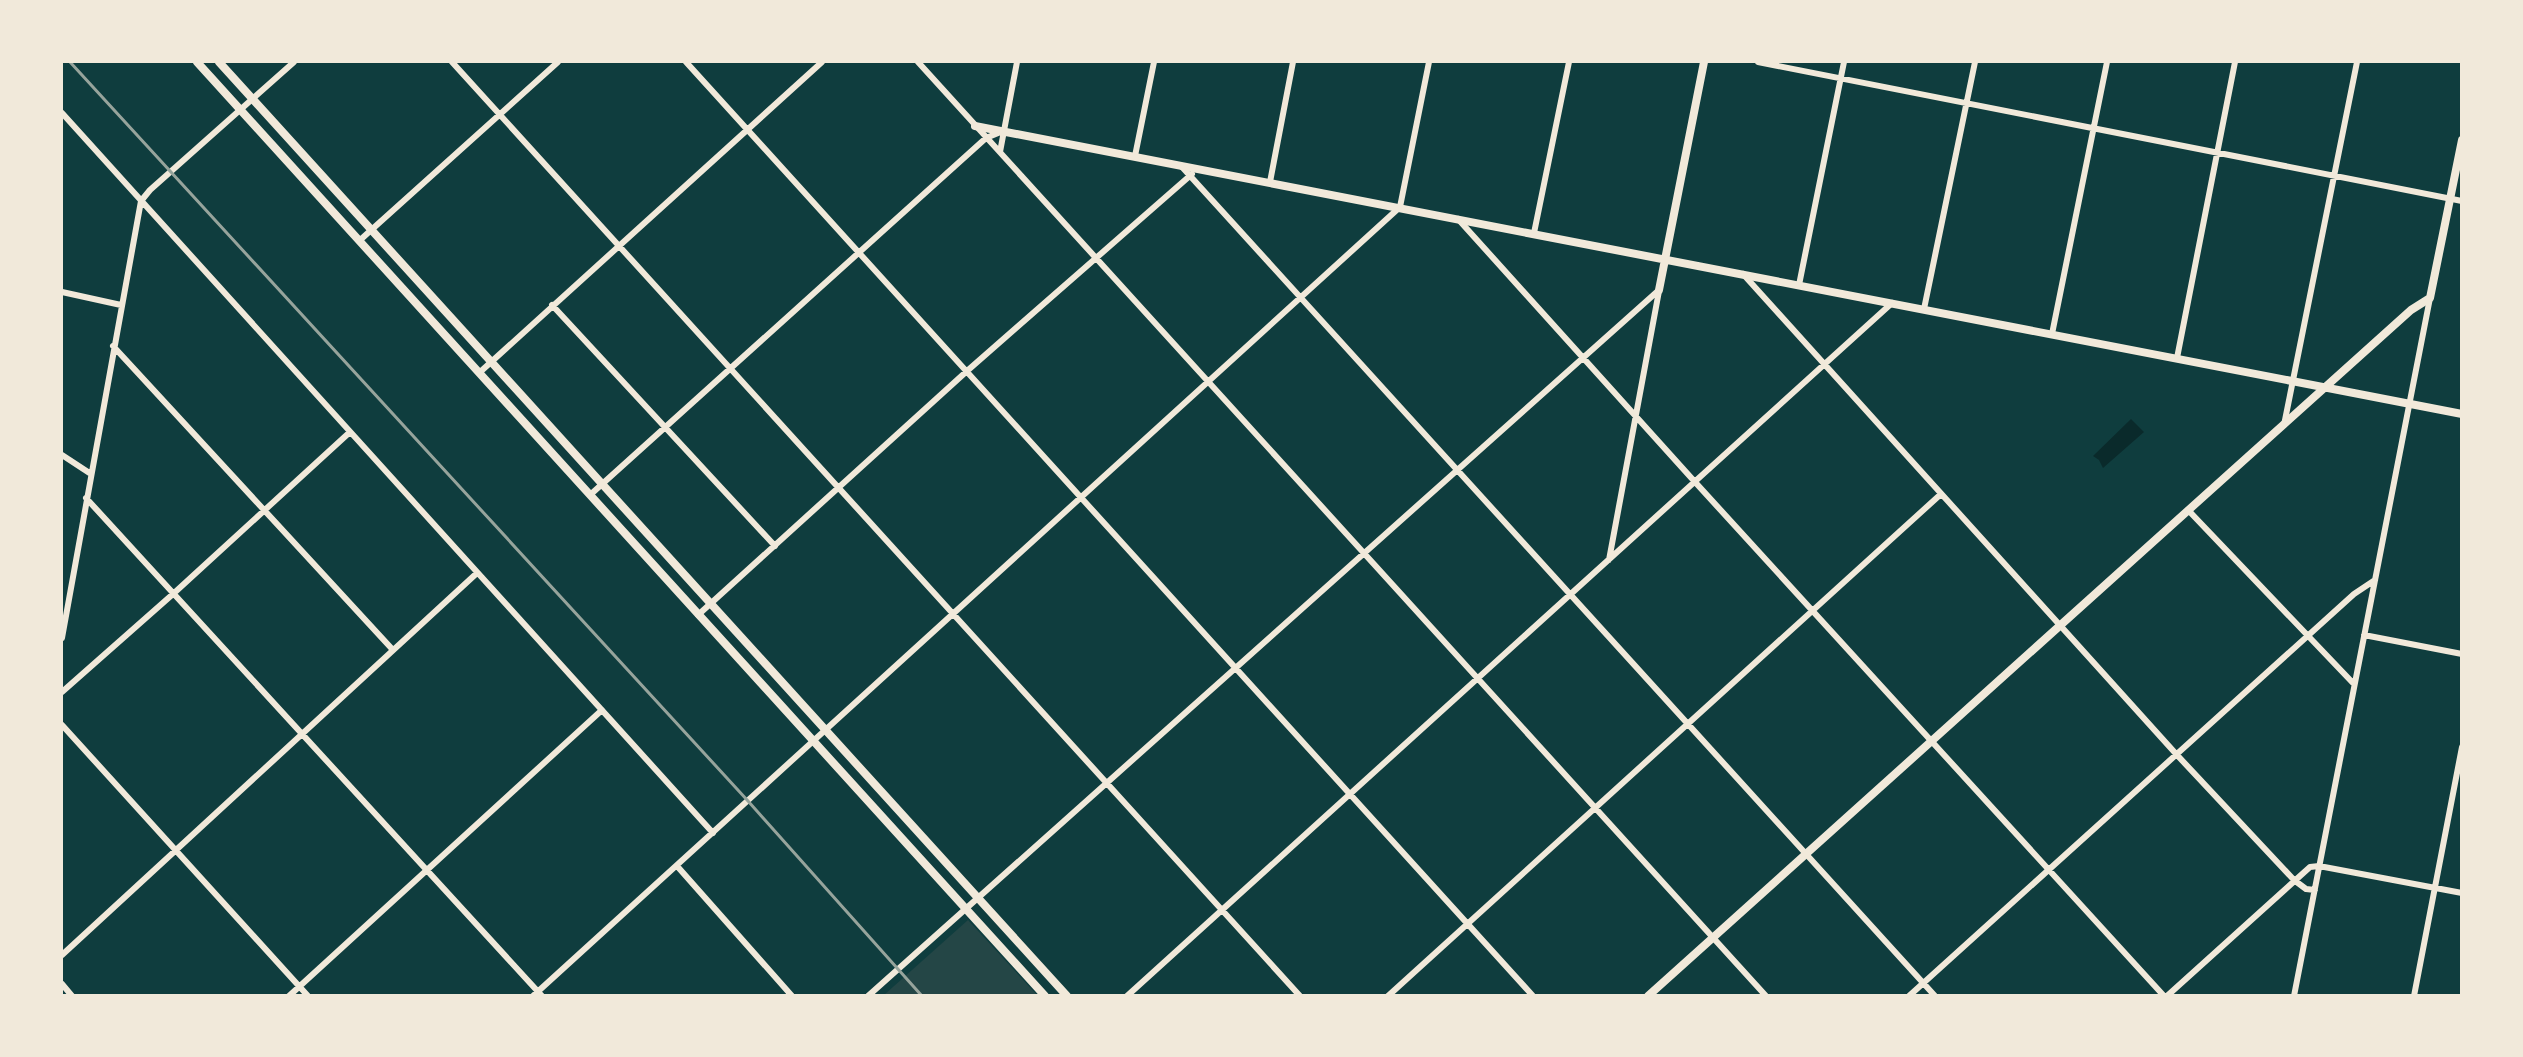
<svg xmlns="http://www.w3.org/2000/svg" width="2523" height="1057" font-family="Quicksand,sans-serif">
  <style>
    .green { fill: #244646 }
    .water { fill: #0a2a2b }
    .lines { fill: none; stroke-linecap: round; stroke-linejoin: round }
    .minor { stroke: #f1e9da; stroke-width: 6 }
    .tertiary { stroke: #f1e9da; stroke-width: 8 }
    .secondary { stroke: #f1e9da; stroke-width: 8 }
    .rail { stroke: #97a49c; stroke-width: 3 }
  </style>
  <rect width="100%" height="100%" fill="#0f3d3e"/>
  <path class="green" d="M968,920L1037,995H884Z"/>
  <path class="water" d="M2131,419L2144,432L2103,468L2099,460L2093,456Z"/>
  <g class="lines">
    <path class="minor" d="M452,62L1300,996
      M686,62L1533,996
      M918,62L1766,996
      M1758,62L2462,201
      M62,113L713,833
      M1000,152L1017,62
      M1135,156L1154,62
      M1182,167L1935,996
      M1270,182L1293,62
      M1458,219L1695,482L2164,996
      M1534,233L1569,62
      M359,241L558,62
      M1743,274L2177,755L2294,880L2306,889L2315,890
      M1799,285L1844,62
      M62,292L121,305
      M552,305L775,546
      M1924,309L1975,62
      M2052,334L2107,62
      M113,346L393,650
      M2177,358L2235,62
      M479,373L822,62
      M2284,425L2357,62
      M62,455L91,474
      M590,495L986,138L1003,131
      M86,498L542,996
      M2188,510L2353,683
      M1609,560L1659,291
      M698,615L967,371L1192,174
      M2364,635L2462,654
      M62,638L141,201L150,190L294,62
      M62,692L173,594L350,432
      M62,725L308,996
      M677,866L792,996
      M62,955L477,573
      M62,984L72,996
      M289,996L602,710
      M533,996L1400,207L1429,62
      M868,996L1659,290
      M1127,996L1892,303
      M1388,996L1941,494
      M1909,996L2354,594L2375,580
      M2167,996L2310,867L2319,866L2462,893
      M2294,996L2430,298
      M2414,996L2462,747"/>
    <path class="tertiary" d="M975,126L2462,414
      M1659,290L1704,62
      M1648,996L2411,310L2430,298L2462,140"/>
    <path class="secondary" d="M197,62L1045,996
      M219,62L1067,996"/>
    <path class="rail" d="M70,62L748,801L922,996"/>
  </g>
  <rect width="2523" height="1057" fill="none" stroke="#f1e9da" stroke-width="126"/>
</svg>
